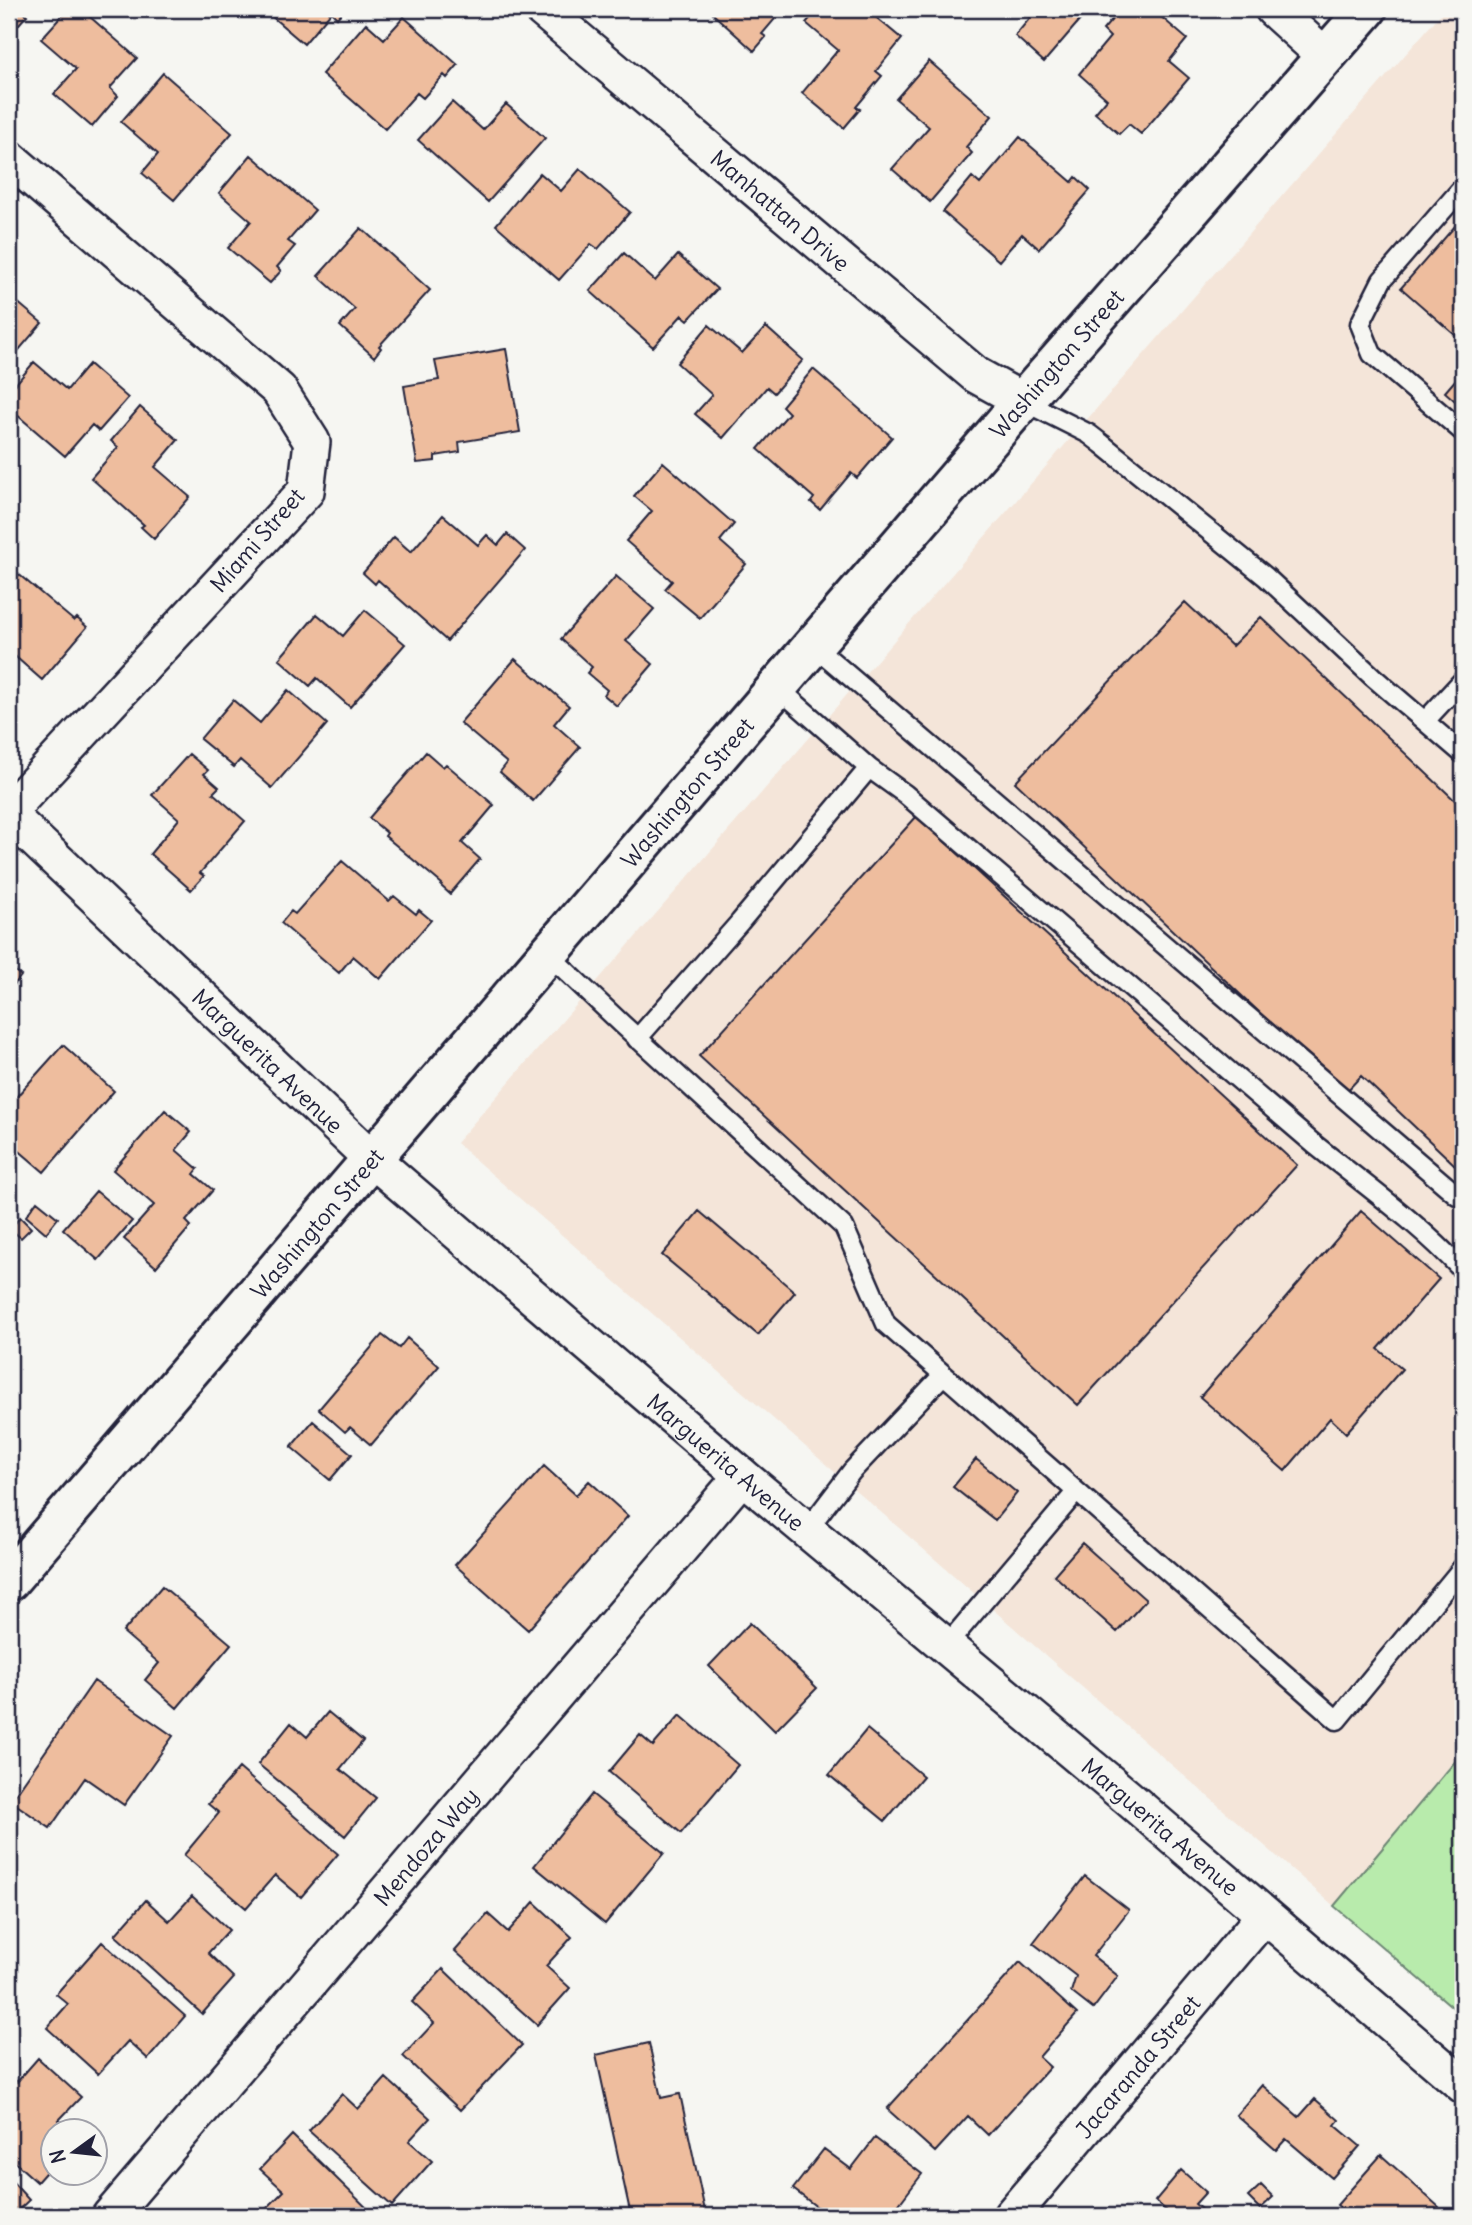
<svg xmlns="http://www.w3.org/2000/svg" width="1472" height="2225" font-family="Delius,sans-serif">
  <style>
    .built { fill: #f4e5d9 }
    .green { fill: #b8ebac; stroke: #6d8674; stroke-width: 2 }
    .building { fill: #eebd9e; stroke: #22223b; stroke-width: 2 }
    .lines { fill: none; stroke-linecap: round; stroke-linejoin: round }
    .lane-casing { stroke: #22223b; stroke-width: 23 }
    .street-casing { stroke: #22223b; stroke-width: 40 }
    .secondary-casing { stroke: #22223b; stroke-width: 44 }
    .lane { stroke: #f6f6f2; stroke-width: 18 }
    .street { stroke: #f6f6f2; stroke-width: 35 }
    .secondary { stroke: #f6f6f2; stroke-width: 38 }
    .labels { text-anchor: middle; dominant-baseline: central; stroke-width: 7; stroke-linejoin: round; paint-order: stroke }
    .street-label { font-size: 23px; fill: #22223b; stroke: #f6f6f2 }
  </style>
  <rect width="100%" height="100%" fill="#f6f6f2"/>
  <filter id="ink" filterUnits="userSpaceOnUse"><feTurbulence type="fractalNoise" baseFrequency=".0143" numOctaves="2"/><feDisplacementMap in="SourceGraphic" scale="14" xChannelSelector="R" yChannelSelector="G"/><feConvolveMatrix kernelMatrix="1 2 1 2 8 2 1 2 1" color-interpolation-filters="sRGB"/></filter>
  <g filter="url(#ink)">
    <path class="built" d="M1445,9H1463V1754L1334,1906L456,1143Z"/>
    <path class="green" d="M1463,1752V2016L1334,1906Z"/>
    <path class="building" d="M9,9H20L27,15L12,32L15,35L9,43Z
      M68,9H81L137,58L110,88L118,96L92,127L54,94L76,69L41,39Z
      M263,9H345L337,18L331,12L304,44Z
      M718,9H775L780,13L762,34L766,37L754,51L713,14Z
      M818,9H866L902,39L876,71L882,76L856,107L860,109L844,128L802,93L838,50L806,23Z
      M1019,9H1102L1094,18L1087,12L1044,62L1015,36L1030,18Z
      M1121,9H1152L1187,39L1169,61L1189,78L1141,134L1129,124L1119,134L1095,113L1107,99L1079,74L1110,37L1103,30Z
      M404,17L458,65L447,78L444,75L423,98L417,93L385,129L322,74L366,23L384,39Z
      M929,61L992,116L966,147L972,153L930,202L892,169L929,127L896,99Z
      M163,73L232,133L174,200L142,173L158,154L121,122Z
      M452,102L483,130L506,104L545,138L488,202L418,140Z
      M1020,137L1072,182L1076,177L1090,190L1039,249L1022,234L999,261L943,212L972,177L980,184Z
      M251,155L315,210L288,241L295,246L277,267L281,271L270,283L228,248L251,221L219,193Z
      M580,169L630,212L598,249L591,244L559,280L496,225L540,173L561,191Z
      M1463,217V342L1401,288Z
      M361,228L430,290L379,346L381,348L374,357L340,326L355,309L318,276Z
      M624,253L655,281L678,255L717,289L688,320L682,315L653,347L590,291Z
      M9,295L42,323L13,357L9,354Z
      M709,325L742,353L766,327L803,360L774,393L767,387L723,438L695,414L712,395L677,363Z
      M506,349L520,432L459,442L460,452L435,456V461L417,463L404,386L439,380L435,361Z
      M34,362L67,390L89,364L128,398L99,431L92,425L65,456L9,408V392Z
      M813,369L892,437L857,478L851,473L820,510L811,502L814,498L758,449L789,413L782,406Z
      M1463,371V408L1445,392Z
      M140,407L178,440L155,467L190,497L154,539L141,527L144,525L91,478L118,447L111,441Z
      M663,462L734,524L720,541L746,564L700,618L665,589L672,581L626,541L652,511L634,496Z
      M443,515L478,545L487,535L498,545L507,534L525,550L447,641L378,580L375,584L363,573L394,537L411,552Z
      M10,567L74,621L77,618L87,627L42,680L9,651Z
      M616,576L654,609L626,641L653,664L617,706L604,695L607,690L587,673L592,667L561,639Z
      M1185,602L1232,646L1261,617L1463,808V1156L1455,1165L1361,1076L1345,1093L1015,782Z
      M365,610L405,644L350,707L317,678L310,686L279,659L317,614L343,636Z
      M515,659L569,706L554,724L580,747L533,801L500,772L507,763L460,723Z
      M288,690L327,724L272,788L240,760L234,767L200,739L233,700L260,723Z
      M426,752L443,767L446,764L494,805L462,843L480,859L450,894L441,886L442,884L385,836L387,833L369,818Z
      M189,754L208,770L204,774L219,787L213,793L245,821L200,873L204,876L191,890L150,854L179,819L152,795Z
      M917,816L1297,1165L1078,1405L699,1056Z
      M342,861L389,901L394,896L416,914L419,910L431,920L380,979L353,956L339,973L281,923L291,911L295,914Z
      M9,966L21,976L9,991Z
      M63,1045L114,1091L44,1172L9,1142V1105Z
      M165,1110L191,1132L176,1150L198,1169L194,1174L213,1190L186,1221L191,1226L156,1267L124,1239L154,1205L113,1170Z
      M96,1191L132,1221L98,1260L63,1229Z
      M37,1201L58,1218L46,1233L26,1216Z
      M699,1211L795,1292L758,1335L662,1255Z
      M1361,1211L1439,1279L1378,1349L1402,1369L1346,1433L1330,1418L1285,1471L1200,1397Z
      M20,1217L31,1228L21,1238L10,1229Z
      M382,1335L399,1348L407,1338L439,1366L371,1445L350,1427L345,1432L319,1409Z
      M313,1421L352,1454L330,1480L291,1447Z
      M976,1459L1017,1493L995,1520L953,1487Z
      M544,1466L576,1495L589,1481L628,1516L528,1630L455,1565Z
      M1082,1543L1146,1600L1117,1632L1054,1575Z
      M162,1586L231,1644L177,1708L145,1680L159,1663L123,1632Z
      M750,1623L817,1688L775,1731L709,1666Z
      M94,1681L173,1736L124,1805L85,1778L50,1828L11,1801Z
      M328,1712L363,1741L340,1769L376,1798L345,1836L258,1764L291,1723L307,1737Z
      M680,1715L738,1765L681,1833L609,1772L640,1735L653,1746Z
      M867,1729L923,1776L885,1821L829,1775Z
      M239,1768L338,1854L301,1897L275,1875L246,1908L184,1855L219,1813L208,1804Z
      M592,1794L664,1853L605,1924L534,1866Z
      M1085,1876L1129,1910L1093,1956L1118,1976L1093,2009L1071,1992L1076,1976L1033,1943Z
      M192,1896L229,1930L208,1953L234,1978L202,2014L115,1935L146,1900L169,1921Z
      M534,1902L572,1937L546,1966L570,1988L537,2025L455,1951L488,1914L508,1932Z
      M102,1942L185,2016L148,2059L128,2041L98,2074L47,2028L68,2004L56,1994Z
      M1020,1962L1077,2014L1039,2057L1050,2067L988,2135L968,2116L935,2152L887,2109Z
      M443,1969L522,2045L460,2110L403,2056L434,2023L412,2002Z
      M649,2043L661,2098L680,2094L705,2211L681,2216H631L596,2055Z
      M38,2058L81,2097L59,2120L71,2130H52V2165L37,2182L9,2157V2074L17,2082Z
      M386,2078L430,2118L409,2141L432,2161L392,2206L309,2131L342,2094L358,2109Z
      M1262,2085L1299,2117L1315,2099L1339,2120L1335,2125L1360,2146L1332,2178L1286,2139L1276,2150L1236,2115Z
      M292,2135L374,2215L372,2216H259L284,2191L260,2169Z
      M875,2138L922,2174L890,2216H829L793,2189L824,2149L851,2169Z
      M1381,2155L1439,2207L1431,2216H1349L1337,2205Z
      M1181,2170L1206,2192L1195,2204L1209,2216H1173L1155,2201Z
      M9,2178L29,2200L12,2216H9Z
      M1261,2185L1273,2197L1260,2209L1248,2197Z"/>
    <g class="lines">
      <g class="lane-casing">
        <path id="lane" d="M1463,187L1382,280L1360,324L1372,354L1463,432
          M1023,401L1089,434L1102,444L1266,577L1373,677L1463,754
          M813,645L1457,1195L1463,1197
          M777,687L869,768L905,794L1314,1144C1365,1185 1419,1223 1463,1271
          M1425,721L1463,680
          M547,953L622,1024L844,1227L886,1324L1337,1720L1463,1567
          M637,1039L740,922L869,768
          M807,1530L852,1471L943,1375
          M946,1646L1076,1492"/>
      </g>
      <g class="street-casing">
        <g id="street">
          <path id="s1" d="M542,9L976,375L1023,401"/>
          <path d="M1273,9L1326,57"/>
          <path d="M9,158L279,390L312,442L306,491L9,811"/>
          <path id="s2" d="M9,815L371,1158L742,1476L1127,1797L1463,2085"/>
          <path id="s3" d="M110,2216L742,1476"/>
          <path id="s4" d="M1011,2216L1264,1916"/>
        </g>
      </g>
      <g class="secondary-casing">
        <g id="secondary">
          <path id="s5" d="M9,1581L1023,401L1367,9"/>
        </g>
      </g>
      <use href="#lane" class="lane"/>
      <use href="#street" class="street"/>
      <use href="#secondary" class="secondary"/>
    </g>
  </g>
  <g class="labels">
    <g class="street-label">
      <text stroke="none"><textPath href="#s1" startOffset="312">Manhattan Drive</textPath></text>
      <text stroke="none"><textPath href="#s5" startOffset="1606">Washington Street</textPath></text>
      <text transform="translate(257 540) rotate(-49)">Miami Street</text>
      <text stroke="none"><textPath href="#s5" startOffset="1040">Washington Street</textPath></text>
      <text stroke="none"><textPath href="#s2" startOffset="357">Marguerita Avenue</textPath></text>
      <text stroke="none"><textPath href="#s5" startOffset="472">Washington Street</textPath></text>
      <text stroke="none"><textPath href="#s2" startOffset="966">Marguerita Avenue</textPath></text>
      <text stroke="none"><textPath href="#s2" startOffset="1533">Marguerita Avenue</textPath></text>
      <text stroke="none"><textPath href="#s3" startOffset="486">Mendoza Way</textPath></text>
      <text stroke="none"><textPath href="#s4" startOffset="196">Jacaranda Street</textPath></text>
    </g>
  </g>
  <rect width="1472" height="2225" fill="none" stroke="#f6f6f2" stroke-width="35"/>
  <rect x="18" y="18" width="1437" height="2190" fill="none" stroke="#22223b" stroke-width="2.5" filter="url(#ink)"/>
  <g transform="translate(74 2152) rotate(255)"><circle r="33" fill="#f6f6f2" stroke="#a1a1a9" stroke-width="2"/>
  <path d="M0-5L12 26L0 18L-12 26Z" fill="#22223b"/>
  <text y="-10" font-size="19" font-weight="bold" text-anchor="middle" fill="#22223b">N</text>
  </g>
</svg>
